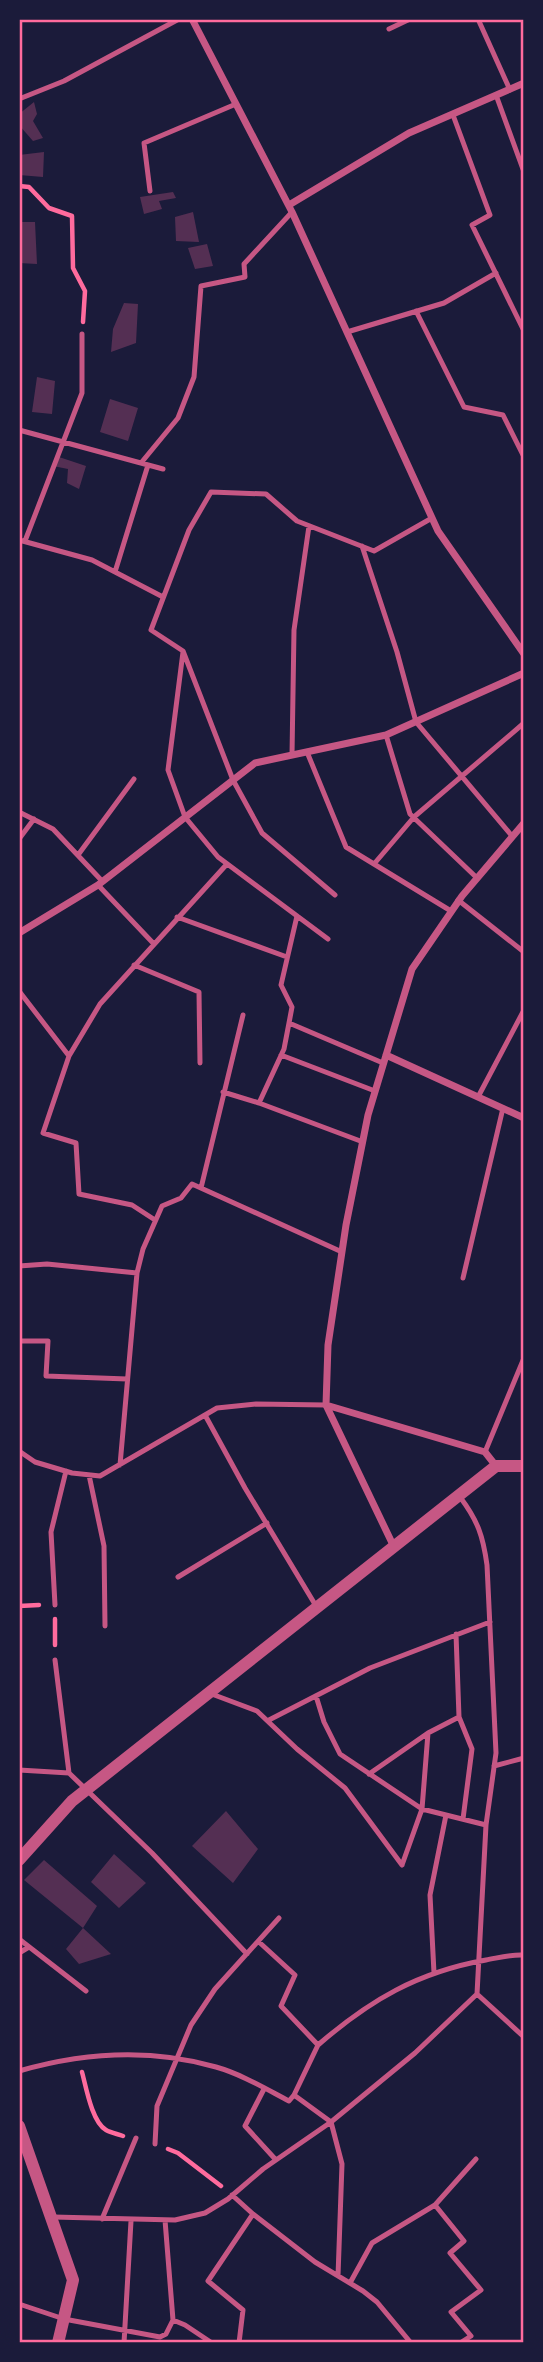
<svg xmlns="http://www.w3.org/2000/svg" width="543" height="2362" font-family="Raleway,sans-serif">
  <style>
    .building { fill: #542f53 }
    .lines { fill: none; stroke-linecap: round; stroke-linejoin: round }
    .path { stroke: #ff6b9d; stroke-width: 4.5 }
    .service { stroke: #c65784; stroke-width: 5 }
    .minor { stroke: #c65784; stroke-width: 7 }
    .tertiary { stroke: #c65784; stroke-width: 12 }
    .neatline { fill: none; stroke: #ff6b9d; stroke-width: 2.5 }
  </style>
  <rect width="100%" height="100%" fill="#1b1b3a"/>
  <path class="building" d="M34,102L37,114L33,121L43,138L33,141L19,125V114Z
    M44,152L43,177L19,175V155Z
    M173,192L176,198L159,201L162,209L144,214L140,197Z
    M193,212L199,242L176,241L175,217Z
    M19,222H35L37,264L19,263Z
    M207,244L213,266L195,269L188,248Z
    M124,303L138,304L136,343L111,352L113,329Z
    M37,377L55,381L52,414L32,412Z
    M110,399L138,408L128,441L100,432Z
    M56,456L86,466L79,489L67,483L68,469L53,466Z
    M226,1811L258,1849L233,1883L192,1846Z
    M114,1854L146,1883L119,1908L91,1882Z
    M44,1860L97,1906L83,1928L24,1880Z
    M83,1928L111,1954L79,1964L66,1949Z"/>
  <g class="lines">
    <path class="path" d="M19,186L29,187L49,208L72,216L73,268L85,291L83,322
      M19,1606L39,1605
      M55,1645V1619
      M82,2072C86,2087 92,2122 106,2130C111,2133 118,2134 123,2136
      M168,2149L178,2153L221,2186"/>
    <path class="service" d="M478,19L510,90
      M389,29L410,19
      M496,95L524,172
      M19,99L64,81L179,19
      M453,115L490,215L472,225L524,331
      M150,191L144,143L236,104
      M416,311L464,407L503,415L524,457
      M347,332L444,303L496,273
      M19,430L163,469
      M141,463L178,418L194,377L201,286L245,277L244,264L292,212
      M19,540L92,560L163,597
      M25,541L82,393V334
      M362,546L397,652L416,722L512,836
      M115,572L148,465
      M183,652L168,770L185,817L218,857L328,939
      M386,735L410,814L477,878
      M307,752L346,847L451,911
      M292,755L294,630L309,526
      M19,812L53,829L103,882
      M19,839L34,819
      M78,855L134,779
      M374,864L414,817L524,723
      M98,885L153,943
      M335,895L262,833L233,780L183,651L151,630L189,530L211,492L266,494L297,521L374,551L432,518
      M458,900L524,952
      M297,916L281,985L292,1007L289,1023L284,1049L259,1103L363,1142
      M177,917L287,957
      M134,965L199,992L200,1063
      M19,991L69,1056L43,1133L76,1143L79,1194L132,1205L155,1220
      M289,1023L383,1063
      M281,1055L375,1091
      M69,1056L100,1004L227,864
      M223,1092L259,1103
      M478,1097L524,1010
      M201,1188L243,1015
      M19,1266L47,1264L137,1273
      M463,1278L503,1108
      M19,1341H48L46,1376L127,1379
      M205,1415L245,1488L316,1606
      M19,1451L35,1462L72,1473L100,1476L217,1408L256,1404L326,1405
      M485,1452L524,1358
      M120,1465L137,1273L143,1249L162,1206L181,1198L192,1184L342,1252
      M89,1475L104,1546L105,1626
      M178,1577L267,1523
      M55,1605L51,1532L66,1471
      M456,1634L459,1717L472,1749L463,1819
      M55,1660L69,1773
      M209,1693L257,1711L297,1749L345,1788L402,1865
      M316,1696L324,1722L340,1754L422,1809L486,1825
      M269,1720L370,1668L490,1622
      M494,1766L524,1758
      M19,1770L69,1773L152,1853L247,1954
      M369,1774L428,1733
      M402,1865L422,1809L428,1733L459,1717
      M19,1939L86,1991
      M259,1942L295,1975L281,2006L318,2045L294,2095
      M19,1953L29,1947
      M434,1973L430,1895L446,1815
      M477,1994L524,2037
      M318,2045C370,2000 418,1972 486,1960C498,1958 512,1954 524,1955
      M19,2071C85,2052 150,2048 216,2067C241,2074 266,2089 289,2101L294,2095L331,2122L342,2164L338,2276
      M264,2089L245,2126L276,2160
      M155,2144L157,2106L191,2025L215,1989L279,1918
      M232,2195L253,2214L315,2262L363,2291L377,2302L411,2343
      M435,2205L464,2241L450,2253L481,2290L451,2312L471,2336L460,2343
      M53,2217L175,2220L205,2213L228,2199L263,2169L331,2122L415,2053L477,1994L486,1825L496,1753L487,1565C483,1536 478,1521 460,1497
      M102,2219L136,2138
      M350,2283L372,2243L435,2205L476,2159
      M19,2304L64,2319L160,2337L166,2334L173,2320L165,2220
      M173,2320L185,2325L212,2343
      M124,2343L131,2221
      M239,2343L243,2310L208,2281L253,2214"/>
    <path class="minor" d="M192,19L292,212L438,531L524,654
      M289,205L409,133L524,83
      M19,933L98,885L255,763L386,735L524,673
      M386,1055L524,1118
      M326,1405L485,1452L496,1466
      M394,1547L326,1405L328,1345L346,1225L368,1115L412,969L462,896L524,823"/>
    <path class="tertiary" d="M19,1860L72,1801L496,1466H524
      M19,2126L73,2280L58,2343"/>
  </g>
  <rect width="543" height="2362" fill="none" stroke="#1b1b3a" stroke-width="42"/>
  <rect x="21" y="21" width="501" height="2320" class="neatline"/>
</svg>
